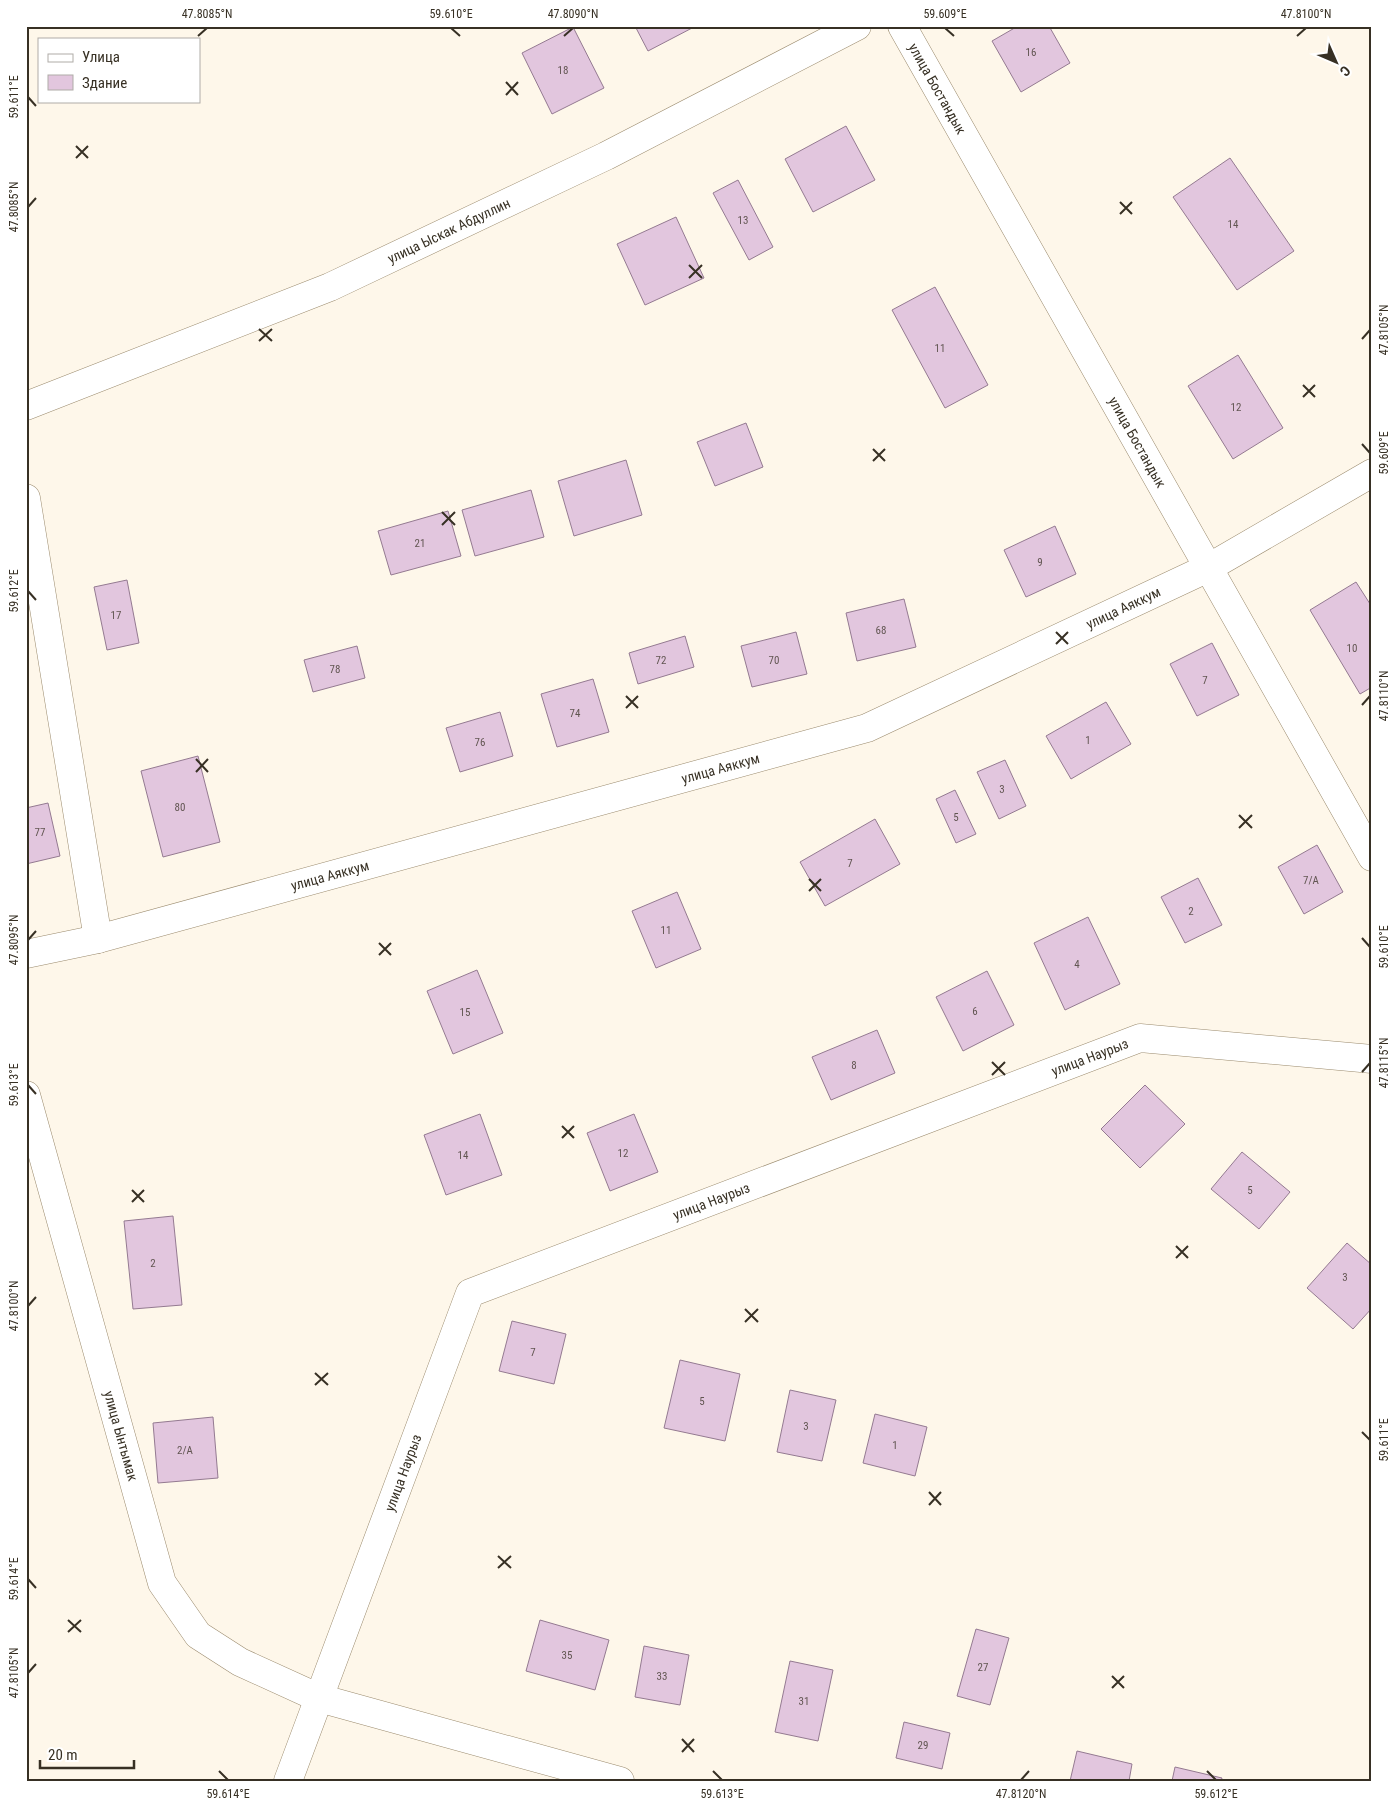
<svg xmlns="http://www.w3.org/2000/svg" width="1398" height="1807" font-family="'Roboto Condensed',sans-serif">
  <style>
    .building { fill: #e2c6de; stroke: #947a91 }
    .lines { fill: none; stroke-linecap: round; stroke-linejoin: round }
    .minor-casing { stroke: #9b8b6e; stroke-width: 29 }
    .minor { stroke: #fff; stroke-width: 28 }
    .ticks { fill: none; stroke: #373024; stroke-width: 2 }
    .labels { text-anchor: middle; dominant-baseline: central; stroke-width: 4; stroke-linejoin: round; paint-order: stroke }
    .number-label { font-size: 11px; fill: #625652 }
    .street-label { font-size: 14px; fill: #373024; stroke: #fff }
    .neatline { fill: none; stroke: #373024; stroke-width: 2 }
    .ticks-label { font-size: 12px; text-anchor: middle; fill: #373024 }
  </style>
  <rect width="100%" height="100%" fill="#fef7ea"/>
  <path class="building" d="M635,26H694V27L648,51Z
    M1018,26H1049L1070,63L1021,92L992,41Z
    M573,27L604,88L552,114L522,53Z
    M846,126L875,180L813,212L785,159Z
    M1230,158L1294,251L1237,290L1173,197Z
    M738,180L773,247L749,260L713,193Z
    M676,217L704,278L645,305L617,244Z
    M935,287L988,385L945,408L892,310Z
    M1238,355L1283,428L1233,459L1188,386Z
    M746,423L763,467L715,486L697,442Z
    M626,460L642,515L574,536L558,481Z
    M531,490L544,537L475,556L462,510Z
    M448,511L461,556L391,575L378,531Z
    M1055,526L1076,574L1026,597L1004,550Z
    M127,580L139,643L107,650L94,587Z
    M1356,582L1372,607V687L1360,694L1310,610Z
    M904,599L916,647L857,661L846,613Z
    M796,632L807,674L752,687L741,646Z
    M685,636L694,667L638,684L629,653Z
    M1212,643L1239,695L1197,716L1170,664Z
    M357,646L365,678L313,692L304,660Z
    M593,679L609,732L557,747L541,694Z
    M1106,702L1131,744L1071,779L1046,736Z
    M500,712L513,756L460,772L446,728Z
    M198,756L220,842L163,857L141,771Z
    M1005,760L1026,806L999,819L977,772Z
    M955,790L976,834L956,843L936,799Z
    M48,803L60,856L26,864V808Z
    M875,819L900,864L825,906L800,862Z
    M1317,845L1343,892L1304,914L1278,867Z
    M1198,878L1222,925L1185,943L1161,897Z
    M677,892L701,949L656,968L632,911Z
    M1088,917L1120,984L1065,1010L1034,943Z
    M477,970L503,1033L453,1054L427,991Z
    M987,971L1014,1025L963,1051L936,997Z
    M877,1030L895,1073L831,1100L812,1057Z
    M1145,1085L1185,1124L1140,1168L1101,1129Z
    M480,1114L502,1175L446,1195L424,1135Z
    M634,1114L658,1172L610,1191L587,1133Z
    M1242,1152L1290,1192L1259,1229L1211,1189Z
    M173,1216L182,1305L133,1309L124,1221Z
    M1347,1243L1372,1265V1308L1353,1329L1307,1288Z
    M512,1321L566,1334L554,1384L499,1371Z
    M680,1360L740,1374L725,1441L664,1428Z
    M790,1390L836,1400L822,1461L777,1452Z
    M875,1414L927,1427L915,1476L863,1463Z
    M213,1417L218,1478L158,1483L153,1423Z
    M540,1620L609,1640L595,1690L526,1671Z
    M976,1629L1009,1638L990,1705L957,1696Z
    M644,1646L689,1655L680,1705L635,1697Z
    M790,1661L833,1670L818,1741L775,1732Z
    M904,1722L950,1733L942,1769L896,1758Z
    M1077,1751L1132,1764L1129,1781H1070Z
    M1175,1767L1222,1778L1221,1781H1172Z"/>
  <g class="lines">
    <g class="minor-casing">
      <g id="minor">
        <path id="s1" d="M902,26L1372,857"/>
        <path id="s2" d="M26,406L330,287L606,156L857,26"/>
        <path d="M26,498L98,939"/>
        <path id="s3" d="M26,954L98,939L867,728L1208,568L1372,473"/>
        <path id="s4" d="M26,1095L162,1583L198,1635L240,1662L319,1698L620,1781"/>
        <path id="s5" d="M288,1781L470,1293L1140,1038L1372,1059"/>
      </g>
    </g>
    <use href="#minor" class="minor"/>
  </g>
  <path class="ticks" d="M451,28L460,36M945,28L954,36M198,36L207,28M564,36L573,28M1297,36L1306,28M506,82L518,95M506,95L518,82M28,97L36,106M76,146L88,158M76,158L88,146M1120,202L1132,214M28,207L36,198M1120,214L1132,202M689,265L702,278M689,278L702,265M259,329L272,341M1362,339L1370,330M259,341L272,329M1303,385L1315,397M1303,397L1315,385M1362,444L1370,453M873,449L885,461M873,461L885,449M442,512L455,525M442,525L455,512M28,591L36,600M1056,632L1068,644M1056,644L1068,632M626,696L638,708M1362,705L1370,696M626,708L638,696M196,759L208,772M196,772L208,759M1239,815L1252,828M1239,828L1252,815M809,879L821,891M809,891L821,879M1362,938L1370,947M28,940L36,931M379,943L391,955M379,955L391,943M992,1062L1005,1075M1362,1072L1370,1063M992,1075L1005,1062M28,1085L36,1094M562,1126L574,1138M562,1138L574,1126M132,1190L144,1202M132,1202L144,1190M1176,1246L1188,1258M1176,1258L1188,1246M28,1306L36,1297M745,1309L758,1322M745,1322L758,1309M315,1373L328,1385M315,1385L328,1373M1362,1432L1370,1440M929,1492L941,1505M929,1505L941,1492M498,1556L511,1568M498,1568L511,1556M28,1579L36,1588M68,1620L81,1632M68,1632L81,1620M28,1673L36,1664M1112,1676L1124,1688M1112,1688L1124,1676M682,1739L694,1752M682,1752L694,1739M219,1771L228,1780M713,1771L722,1780M1207,1771L1216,1780M1021,1780L1029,1771"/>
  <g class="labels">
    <g class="number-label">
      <text x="1031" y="52">16</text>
      <text x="563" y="70">18</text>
      <text x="743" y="220">13</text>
      <text x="1233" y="224">14</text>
      <text x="940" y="348">11</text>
      <text x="1236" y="407">12</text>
      <text x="420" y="543">21</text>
      <text x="1040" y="562">9</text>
      <text x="116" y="615">17</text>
      <text x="881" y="630">68</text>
      <text x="1352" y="648">10</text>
      <text x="661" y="660">72</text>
      <text x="774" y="660">70</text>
      <text x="335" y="669">78</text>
      <text x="1205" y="680">7</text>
      <text x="575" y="713">74</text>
      <text x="1088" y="740">1</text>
      <text x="480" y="742">76</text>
      <text x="1002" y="789">3</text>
      <text x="180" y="807">80</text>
      <text x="956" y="817">5</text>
      <text x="40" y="832">77</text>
      <text x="850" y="863">7</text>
      <text x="1311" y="880">7/А</text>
      <text x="1191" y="911">2</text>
      <text x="666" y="930">11</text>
      <text x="1077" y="964">4</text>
      <text x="975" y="1011">6</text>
      <text x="465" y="1012">15</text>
      <text x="854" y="1065">8</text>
      <text x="623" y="1153">12</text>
      <text x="463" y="1155">14</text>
      <text x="1250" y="1190">5</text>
      <text x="153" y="1263">2</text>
      <text x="1345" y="1277">3</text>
      <text x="533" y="1352">7</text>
      <text x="702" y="1401">5</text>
      <text x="806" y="1426">3</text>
      <text x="895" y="1445">1</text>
      <text x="185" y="1450">2/А</text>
      <text x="567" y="1655">35</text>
      <text x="983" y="1667">27</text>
      <text x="662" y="1676">33</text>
      <text x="804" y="1701">31</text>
      <text x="923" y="1745">29</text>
    </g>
    <g class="street-label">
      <text stroke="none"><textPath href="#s1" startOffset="72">улица Бостандык</textPath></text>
      <text stroke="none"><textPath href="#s2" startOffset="458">улица Ыскак Абдуллин</textPath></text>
      <text stroke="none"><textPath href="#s1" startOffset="478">улица Бостандык</textPath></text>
      <text stroke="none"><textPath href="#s3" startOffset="1154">улица Аяккум</textPath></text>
      <text stroke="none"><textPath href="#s3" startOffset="719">улица Аяккум</textPath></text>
      <text stroke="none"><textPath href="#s3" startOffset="314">улица Аяккум</textPath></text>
      <text stroke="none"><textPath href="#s5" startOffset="1184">улица Наурыз</textPath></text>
      <text stroke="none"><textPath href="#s5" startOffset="779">улица Наурыз</textPath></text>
      <text stroke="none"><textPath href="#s4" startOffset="354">улица Ынтымак</textPath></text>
      <text stroke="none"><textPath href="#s5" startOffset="329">улица Наурыз</textPath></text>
    </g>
  </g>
  <rect width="1398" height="1807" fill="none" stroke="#ffffff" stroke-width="55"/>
  <rect x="38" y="38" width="162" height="65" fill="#ffffff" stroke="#afaca7"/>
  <rect x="48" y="54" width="25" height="8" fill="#ffffff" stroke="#afaca7"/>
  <text x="82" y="62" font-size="15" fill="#373024">Улица</text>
  <rect x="48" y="75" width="25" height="15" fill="#e2c6de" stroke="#afaca7"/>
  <text x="82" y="88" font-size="15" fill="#373024">Здание</text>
  <g transform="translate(1336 62) rotate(135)" stroke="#ffffff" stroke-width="4" paint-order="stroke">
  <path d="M0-4L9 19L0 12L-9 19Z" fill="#373024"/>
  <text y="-8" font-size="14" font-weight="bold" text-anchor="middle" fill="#373024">С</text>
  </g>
  <path d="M40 1760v8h94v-8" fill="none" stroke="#373024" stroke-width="2.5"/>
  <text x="48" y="1760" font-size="15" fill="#373024" stroke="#ffffff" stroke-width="4" paint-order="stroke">20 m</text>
  <rect x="28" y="28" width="1342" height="1752" class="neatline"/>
  <g class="ticks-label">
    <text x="207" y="18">47.8085°N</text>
    <text x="451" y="18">59.610°E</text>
    <text x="573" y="18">47.8090°N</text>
    <text x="945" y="18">59.609°E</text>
    <text x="1306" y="18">47.8100°N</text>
    <text transform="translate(14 97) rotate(-90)" y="4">59.611°E</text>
    <text transform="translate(14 207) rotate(-90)" y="4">47.8085°N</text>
    <text transform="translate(1384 330) rotate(-90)" y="4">47.8105°N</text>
    <text transform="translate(1384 453) rotate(-90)" y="4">59.609°E</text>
    <text transform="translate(14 591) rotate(-90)" y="4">59.612°E</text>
    <text transform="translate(1384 696) rotate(-90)" y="4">47.8110°N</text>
    <text transform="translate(14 940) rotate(-90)" y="4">47.8095°N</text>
    <text transform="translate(1384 947) rotate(-90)" y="4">59.610°E</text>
    <text transform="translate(1384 1063) rotate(-90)" y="4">47.8115°N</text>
    <text transform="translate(14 1085) rotate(-90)" y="4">59.613°E</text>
    <text transform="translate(14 1306) rotate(-90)" y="4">47.8100°N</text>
    <text transform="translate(1384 1440) rotate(-90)" y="4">59.611°E</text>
    <text transform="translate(14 1579) rotate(-90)" y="4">59.614°E</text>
    <text transform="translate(14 1673) rotate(-90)" y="4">47.8105°N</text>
    <text x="228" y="1798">59.614°E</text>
    <text x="722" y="1798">59.613°E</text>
    <text x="1021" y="1798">47.8120°N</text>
    <text x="1216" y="1798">59.612°E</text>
  </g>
</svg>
